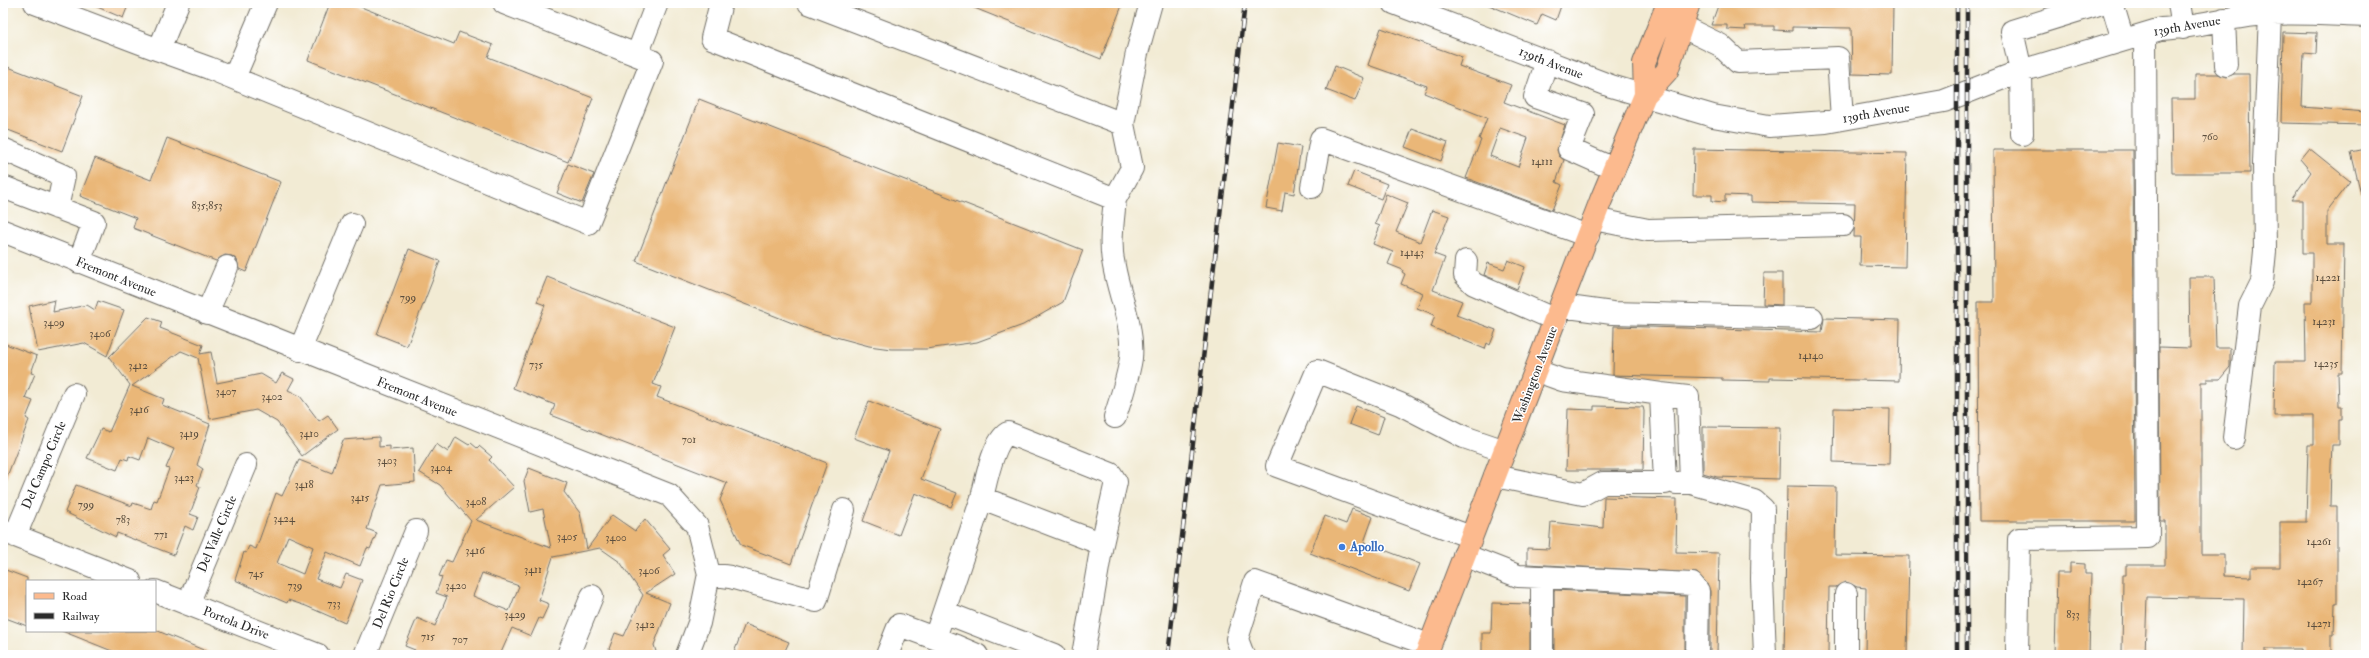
<svg xmlns="http://www.w3.org/2000/svg" width="2369" height="658" font-family="'IM FELL Double Pica',serif">
  <style>
    .building { fill: #eab778; fill-rule: evenodd }
    .lines { fill: none; stroke-linecap: round; stroke-linejoin: round }
    .minor-casing { stroke: #716e66; stroke-width: 24 }
    .major-casing { stroke: #716e66; stroke-width: 24 }
    .minor { stroke: #fff; stroke-width: 22 }
    .major { stroke: #fcba8e; stroke-width: 22 }
    .rail-casing { stroke: #2b2b2b; stroke-width: 4.5 }
    .rail { stroke: #fff; stroke-width: 3; stroke-dasharray: 9; stroke-linecap: butt }
    .shop-dot { fill: #3f7fe0; stroke: #fff; stroke-width: 1.5 }
    .labels { text-anchor: middle; dominant-baseline: central; stroke-width: 3; stroke-linejoin: round; paint-order: stroke }
    .number-label { font-size: 11px; fill: #5b4e3e }
    .street-label { font-size: 13px; fill: #2b2b2b; stroke: #fff }
    .shop-label { font-size: 13px; font-weight: bold; fill: #366cbe; stroke: #fff; text-anchor: start }
  </style>
  <rect width="100%" height="100%" fill="#fff"/>
  <filter id="ink" filterUnits="userSpaceOnUse"><feTurbulence type="fractalNoise" baseFrequency=".025" numOctaves="2"/><feDisplacementMap in="SourceGraphic" scale="8" xChannelSelector="R" yChannelSelector="G"/><feConvolveMatrix kernelMatrix="1 2 1 2 8 2 1 2 1" color-interpolation-filters="sRGB"/></filter>
  <filter id="wash" filterUnits="userSpaceOnUse"><feTurbulence type="fractalNoise" baseFrequency=".012" numOctaves="4" result="noise"/><feDisplacementMap in="SourceGraphic" scale="16" xChannelSelector="R" yChannelSelector="G"/><feGaussianBlur stdDeviation="0.9" result="paint"/><feColorMatrix in="noise" values="0 0 0 0 0 0 0 0 0 0 0 0 0 0 0 0 0 1.4 0 .05"/><feComposite in="paint" operator="in"/></filter>
  <g filter="url(#wash)">
    <rect width="100%" height="100%" fill="#f2ebd4"/>
    <g id="blocks">
      <path class="building" d="M88,3H129L123,18Z
        M330,3H351L454,44L459,32L493,45L488,57L593,98L568,162L308,60Z
        M962,3H1123L1101,59Z
        M1484,3H1562L1556,20L1542,14L1537,25Z
        M1719,3H1893L1892,75L1852,74L1851,28L1792,27V31L1774,30V26H1745L1746,30L1727,29V25H1711Z
        M1381,28L1462,57L1459,66L1511,85L1504,102L1565,125L1557,150L1559,156L1564,160L1556,182L1562,185L1552,210L1466,178L1481,140L1479,139L1487,118L1424,93L1427,86L1368,65ZM1500,128L1528,138L1518,167L1490,156Z
        M2283,32L2317,33L2316,54L2304,53L2302,107L2366,112V125L2281,123Z
        M3,65L83,96L62,151L3,128Z
        M1335,66L1364,78L1355,101L1326,90Z
        M2195,74H2218L2226,77L2234,74H2249L2250,173H2172L2171,99H2195Z
        M699,99L1083,250L1063,302L1023,325L977,342L926,349H891L869,346L810,330L636,261Z
        M1412,129L1448,142L1441,161L1405,147Z
        M167,138L281,182L246,272L239,269L237,260L232,256L225,255L216,261L133,228L136,218L80,196L95,158L151,180Z
        M1278,143L1301,147L1294,194L1285,192L1282,211L1266,208Z
        M2309,148L2350,181L2327,211V244H2344L2342,373H2338L2339,406H2342V420H2339V445H2332L2331,465L2330,506H2337V603H2335L2334,635H2331V655H2301V649H2266V655H2243L2244,599L2147,597L2145,655H2122L2123,575H2126V565H2165V521H2160L2159,347L2190,348L2189,277H2214L2216,348H2230V367L2220,379H2207V382H2201V554H2224V576L2251,577V567H2280V522H2306L2308,445H2314V416H2274L2275,362H2306L2305,302H2312V253H2303V200H2291L2311,172L2300,159Z
        M1694,149L1907,153L1905,267L1860,266L1861,237H1854L1855,204L1751,202V196L1725,195V202L1712,201V195H1693Z
        M2366,149V193L2361,194L2351,152Z
        M1993,150H2133L2135,521H1979L1978,302H1994Z
        M568,164L594,174L582,203L557,193Z
        M1354,171L1387,184L1381,199L1348,186Z
        M1386,194L1408,203L1396,232L1420,242L1432,210L1449,216L1434,254L1445,258L1433,290L1462,301L1456,315L1496,330L1490,345L1487,343L1485,349L1431,327L1435,315L1417,308L1423,293L1401,284L1405,274L1402,272L1403,270L1388,264L1393,252L1373,244L1380,226L1375,224Z
        M409,249L440,261L407,346L377,334Z
        M1508,260L1525,267L1517,289L1484,275L1488,263L1504,269Z
        M1764,273H1782V305L1763,304Z
        M547,277L675,327L653,384L661,387L657,397L827,463L791,564L741,545L720,500L727,483L551,415L555,405L513,388L545,305L537,302Z
        M55,300L53,312L87,305L95,310L98,301L124,310L107,356L84,343L38,352L29,306Z
        M148,317L162,322L160,328L203,345L200,354L211,352L217,383L261,374L276,383L282,373L294,379L288,390L300,396L319,421L328,415L338,429L302,456L277,422L256,410L210,419L198,358L181,351L132,386L164,399L162,405L210,424L197,465L203,469L197,485L200,487L190,514L198,517L193,530L185,526L174,555L117,533L116,537L65,512L76,485L132,506L133,503L151,509L154,500L157,501L169,469L166,468L174,449L148,438L140,460L129,456L128,460L122,458L117,470L87,458L101,429L109,432L130,385L109,357Z
        M1824,318L1900,320L1899,381L1770,378V381L1722,380V378L1613,375L1614,326L1822,332Z
        M3,343L37,356L31,373L35,374L25,398L33,401L26,418L29,420L4,484Z
        M869,401L940,429L921,479L957,493L951,507L915,493L899,535L863,521L889,451L854,438Z
        M1356,406L1384,417L1378,435L1349,424Z
        M1594,406L1643,407L1644,411L1643,470H1566L1568,409L1594,410Z
        M1834,408L1890,409L1889,464L1833,462Z
        M1703,427L1780,428L1779,479L1717,477L1703,473Z
        M379,437V447L390,446V450L413,448L415,482L382,485L367,529L377,533L370,549L367,548L360,566L327,552L316,579L340,588L346,574L362,580L345,623L306,606L288,600L287,603L266,594L235,580L244,552L246,553L249,546L256,549L276,493L282,496L299,460L332,473L343,440ZM288,536L313,547L303,574L277,563Z
        M456,437L469,445L471,443L477,448L479,446L492,457L489,460L514,487L476,520L551,548L543,509L530,512L524,481L529,468L567,483L564,492L580,513L587,549L612,515L635,531L645,519L670,549L663,555L675,574L646,593L670,603L654,645L657,655H609L611,650L609,649L615,633L624,636L643,595L620,562L600,548L553,557L539,600L549,604L542,619L539,618L531,636L512,628L500,655H414L415,650L405,646L417,618L435,626L447,597L436,593L442,577L439,576L446,560L452,562L471,521L440,485L419,472L436,444L448,452ZM482,573L519,586L509,611L473,596Z
        M1787,486L1836,487L1835,555L1909,556L1907,655H1865L1866,588L1857,587L1846,582L1836,587H1829L1828,655H1784Z
        M1604,497L1677,499L1676,552L1719,553L1717,655H1710V591L1707,583L1697,573L1527,564V548L1549,549L1551,522L1603,528Z
        M1352,509L1373,517L1364,542L1420,564L1409,591L1310,553L1325,516L1346,524Z
        M2070,563L2085,564V574H2091L2089,655H2055L2057,573H2070Z
        M3,569L27,578V626L3,617Z
        M1554,590L1685,596V655H1554Z
        M1492,603L1530,604V655H1482V633H1491Z
        M745,624L789,642L783,655H733Z
        M62,631H158L213,654L122,655Z"/>
    </g>
  </g>
  <g filter="url(#ink)">
    <use href="#blocks" fill-opacity="0" stroke="#716e66" stroke-width="1"/>
    <g class="lines">
      <g class="minor-casing">
        <path id="minor" d="M35,3L159,50L178,3
          M721,3L712,38L1115,199L1132,168L1123,124L1137,53L1151,3
          M809,3L1123,124
          M1394,3L1611,86L1713,116L1769,126L1826,122L1944,101L2021,71L2161,29C2198,27 2234,15 2271,14C2302,12 2334,15 2366,16
          M2112,3L2123,40
          M2179,3L2183,28
          M2224,19L2226,65
          M1683,27L1720,45L1738,62L1838,58L1842,119
          M159,50L209,68L588,223L652,61L504,3
          M637,55L657,3
          M1547,61L1535,97L1583,114L1569,149L1614,169
          M234,78L266,3
          M2022,134L2021,71L2012,31L2102,3
          M3,149L64,176L57,208
          M3,187L94,222L79,262
          M1312,187L1321,139L1588,236
          M1594,219L1648,230L1843,225
          M3,231L669,495L697,526L709,574L699,623L687,655
          M1466,261L1465,275L1474,284L1556,320
          M1561,306L1612,313L1812,318
          M207,313L227,267
          M300,350L352,224
          M1661,394L1688,397L1691,483H1676
          M1115,417C1121,398 1128,378 1131,358C1134,327 1119,295 1114,266C1109,244 1113,221 1115,199
          M2234,438L2250,306L2262,282L2265,251L2264,162L2270,14
          M1495,476L1583,494L1603,483H1665L1661,394L1562,380L1537,371
          M1691,483L1754,501L1763,509L1762,579L1765,655
          M982,498C986,481 993,442 1008,433L1111,474L1116,482L1102,544
          M3,531L130,581
          M15,536L74,394
          M1471,537L1277,466L1317,371L1400,404L1464,437L1505,451
          M1464,555L1518,576L1692,584L1698,591L1697,655
          M709,574L730,577L816,601L844,510
          M155,591L318,655
          M188,604L246,465
          M944,612L1054,655
          M935,638L982,498L1102,544L1083,655
          M365,655L416,531
          M568,655L592,596
          M887,655L899,625L956,646
          M953,655L956,646L977,655
          M1243,655L1237,639L1255,582L1429,645
          M1542,655V577
          M1846,655V594
          M2017,655L2019,539L2148,537L2145,34"/>
      </g>
      <g class="major-casing">
        <path id="major" d="M1645,95L1644,63L1668,3
          M1426,655L1601,200L1645,95L1667,71L1689,3"/>
      </g>
      <use href="#minor" class="minor"/>
      <use href="#major" class="major"/>
      <g class="rail-casing">
        <path id="rail" d="M1957,3V655
          M1967,3V655
          M1168,655L1245,3"/>
      </g>
      <use href="#rail" class="rail"/>
    </g>
  </g>
  <circle class="shop-dot" cx="1342" cy="547" r="4"/>
  <g class="labels">
    <g class="number-label">
      <text x="2210" y="136">760</text>
      <text x="1542" y="161">14111</text>
      <text x="207" y="205">835;853</text>
      <text x="1412" y="252">14143</text>
      <text x="2328" y="277">14221</text>
      <text x="408" y="297">799</text>
      <text x="2324" y="321">14231</text>
      <text x="54" y="322">3409</text>
      <text x="100" y="333">3406</text>
      <text x="1811" y="355">14140</text>
      <text x="2326" y="363">14235</text>
      <text x="536" y="364">735</text>
      <text x="138" y="365">3412</text>
      <text x="226" y="391">3407</text>
      <text x="272" y="396">3402</text>
      <text x="139" y="409">3416</text>
      <text x="189" y="433">3419</text>
      <text x="309" y="433">3410</text>
      <text x="689" y="439">701</text>
      <text x="387" y="460">3403</text>
      <text x="441" y="467">3404</text>
      <text x="184" y="477">3423</text>
      <text x="304" y="484">3418</text>
      <text x="360" y="497">3415</text>
      <text x="476" y="501">3408</text>
      <text x="86" y="504">799</text>
      <text x="284" y="518">3424</text>
      <text x="123" y="519">783</text>
      <text x="161" y="534">771</text>
      <text x="567" y="536">3405</text>
      <text x="616" y="537">3400</text>
      <text x="2319" y="541">14261</text>
      <text x="475" y="550">3416</text>
      <text x="533" y="569">3411</text>
      <text x="649" y="570">3406</text>
      <text x="256" y="573">745</text>
      <text x="2310" y="581">14267</text>
      <text x="295" y="585">739</text>
      <text x="456" y="585">3420</text>
      <text x="334" y="603">733</text>
      <text x="515" y="614">3429</text>
      <text x="2073" y="614">833</text>
      <text x="2319" y="623">14271</text>
      <text x="645" y="624">3412</text>
      <text x="428" y="636">715</text>
      <text x="460" y="639">707</text>
    </g>
    <g class="street-label">
      <text transform="translate(2187 26) rotate(-10)">139th Avenue</text>
      <text transform="translate(1551 63) rotate(21)">139th Avenue</text>
      <text transform="translate(1876 113) rotate(-10)">139th Avenue</text>
      <text transform="translate(116 277) rotate(22)">Fremont Avenue</text>
      <text transform="translate(1535 375) rotate(-69)">Washington Avenue</text>
      <text transform="translate(417 397) rotate(22)">Fremont Avenue</text>
      <text transform="translate(44 465) rotate(-67)">Del Campo Circle</text>
      <text transform="translate(217 534) rotate(-67)">Del Valle Circle</text>
      <text transform="translate(391 593) rotate(-68)">Del Rio Circle</text>
      <text transform="translate(236 623) rotate(21)">Portola Drive</text>
    </g>
    <g class="shop-label">
      <text x="1350" y="547">Apollo</text>
    </g>
  </g>
  <rect width="2369" height="658" fill="none" stroke="#fff" stroke-width="16"/>
  <rect x="26" y="580" width="130" height="52" fill="#ffffff" stroke="#aaaaaa"/>
  <rect x="34" y="593" width="20" height="6" fill="#fcba8e" stroke="#aaaaaa"/>
  <text x="62" y="600" font-size="12" fill="#2b2b2b">Road</text>
  <rect x="34" y="613" width="20" height="6" fill="#2b2b2b" stroke="#aaaaaa"/>
  <text x="62" y="620" font-size="12" fill="#2b2b2b">Railway</text>
</svg>
